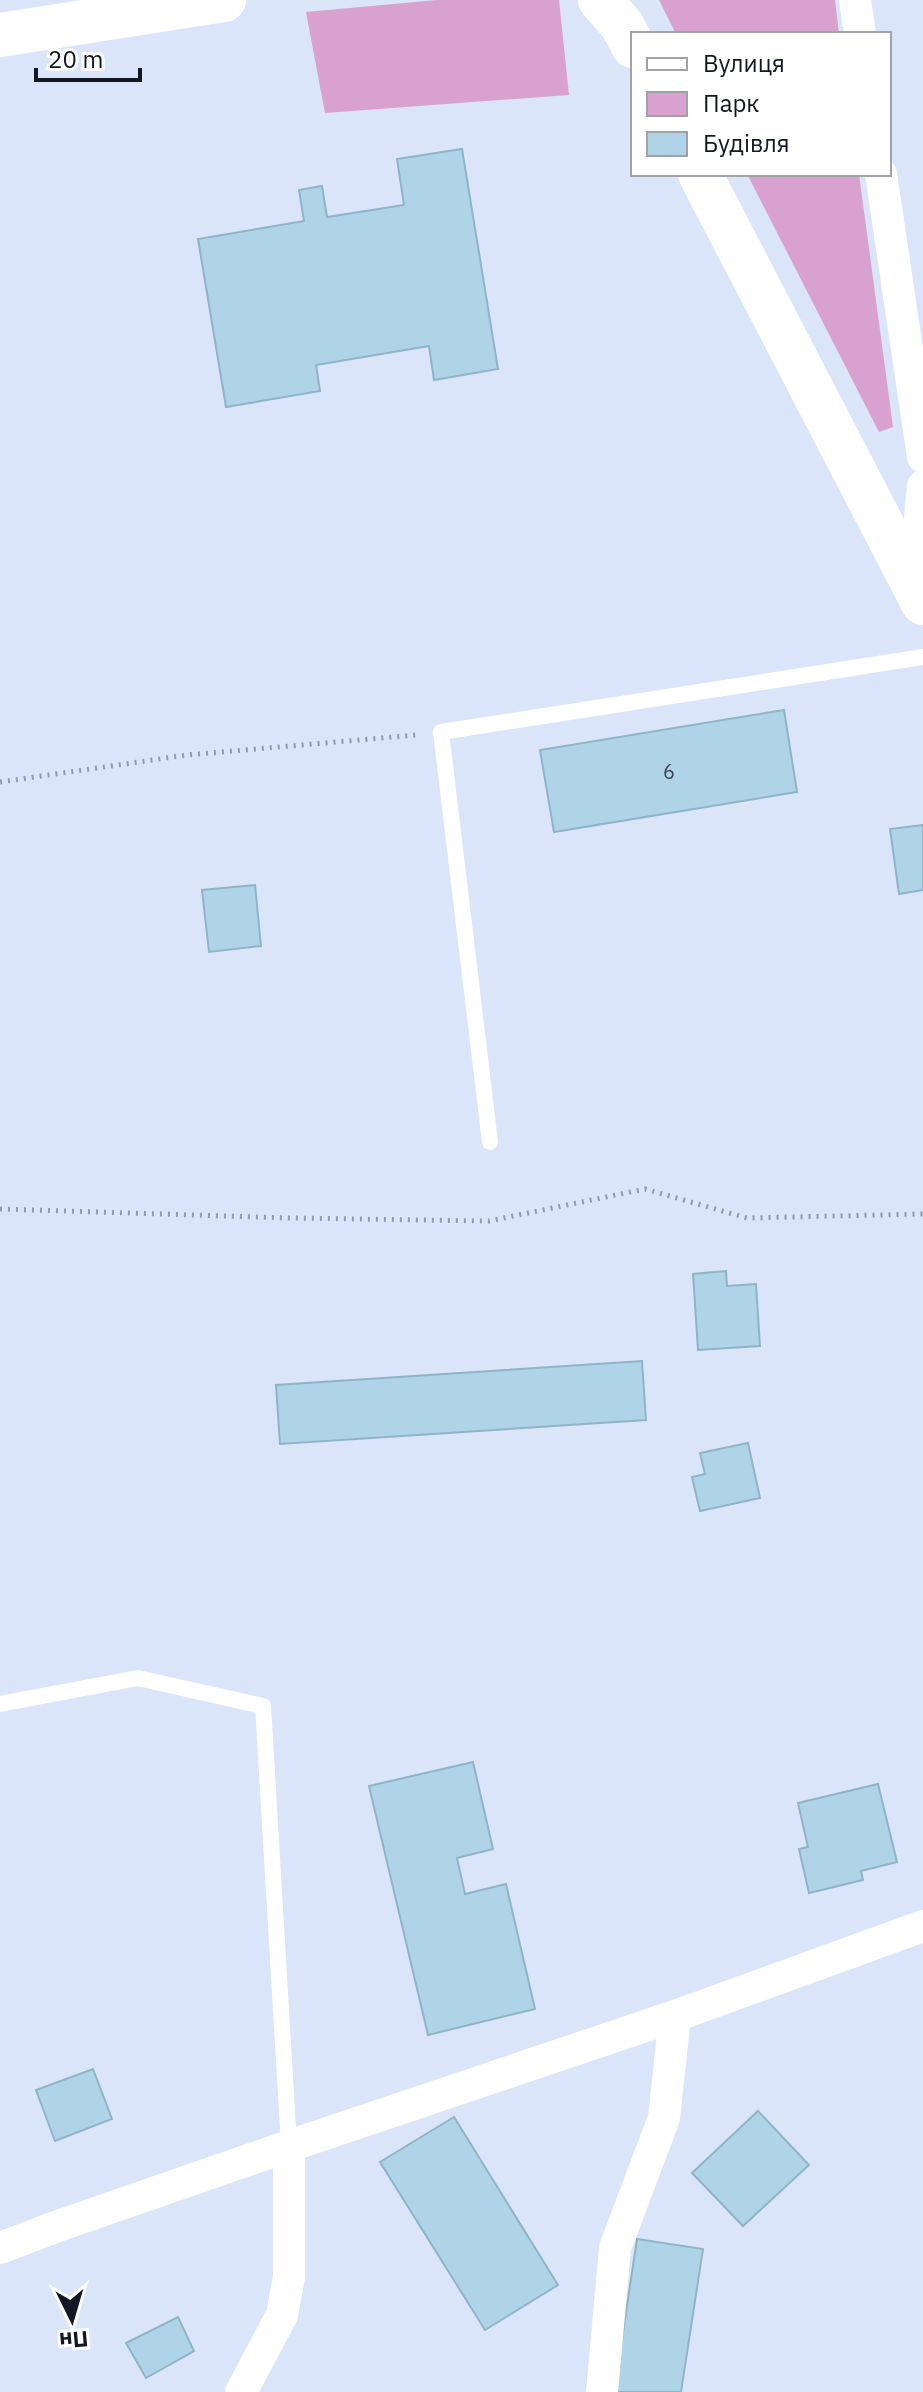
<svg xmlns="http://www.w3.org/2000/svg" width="923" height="2392" font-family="'IBM Plex Sans',sans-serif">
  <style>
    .green { fill: #d9a1cf }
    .building { fill: #afd4e8; stroke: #90b4c7; stroke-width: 2 }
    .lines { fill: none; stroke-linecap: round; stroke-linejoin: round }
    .path { stroke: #9199ab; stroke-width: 5; stroke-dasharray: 2 6; stroke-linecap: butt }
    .service { stroke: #fff; stroke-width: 16 }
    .minor { stroke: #fff; stroke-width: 32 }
    .secondary { stroke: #fff; stroke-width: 44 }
    .labels { text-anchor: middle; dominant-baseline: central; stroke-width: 6; stroke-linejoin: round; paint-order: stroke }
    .number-label { font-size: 20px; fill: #394654 }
  </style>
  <rect width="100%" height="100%" fill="#dbe5f9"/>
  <path class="green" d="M437,0H559L569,95L325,113L306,12Z
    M659,0H835L839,34H676Z
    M747,174H859L893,427L879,432Z"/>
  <path class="building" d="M462,149L498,369L434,380L429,346L316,365L320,391L226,407L198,239L304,221L299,190L322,186L327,217L404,205L397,159Z
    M784,710L797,792L554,832L540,750Z
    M923,825V890L899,894L890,829Z
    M255,885L261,946L209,952L202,890Z
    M726,1271L727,1286L756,1284L760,1346L698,1350L693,1274Z
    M642,1361L646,1420L280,1444L276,1385Z
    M748,1443L760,1498L700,1511L692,1477L705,1474L700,1453Z
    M473,1762L493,1849L457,1858L465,1894L506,1884L535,2009L428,2035L369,1786Z
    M878,1784L897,1862L861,1871L863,1880L809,1893L799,1849L808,1847L798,1803Z
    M93,2069L112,2119L55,2141L36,2090Z
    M758,2111L809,2165L743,2226L692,2173Z
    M454,2117L558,2285L485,2330L380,2162Z
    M637,2239L703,2249L681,2392H614Z
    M178,2317L194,2351L146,2378L126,2343Z"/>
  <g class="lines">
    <path class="path" d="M0,782L187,755L416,735
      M0,1209L291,1218L489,1221L645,1189L747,1218L923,1214"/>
    <path class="service" d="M490,1142L441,732L923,657
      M0,1704L138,1678L263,1706L289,2146"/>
    <path class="minor" d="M855,0L860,34
      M881,174L923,457
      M914,582L923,486
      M0,2248L58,2226L289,2146
      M241,2392L282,2315L289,2277V2146L675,2016L923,1926
      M602,2392L615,2248L664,2118L675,2016"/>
    <path class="secondary" d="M600,0L622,25L633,46
      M0,35L224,0
      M700,174L923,603"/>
  </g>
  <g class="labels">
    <g class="number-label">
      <text x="669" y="771">6</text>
    </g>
  </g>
  <rect x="631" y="32" width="260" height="144" fill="#ffffff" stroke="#a0a2a7" stroke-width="2"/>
  <rect x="647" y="58" width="40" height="12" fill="#ffffff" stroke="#a0a2a7" stroke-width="2"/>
  <text x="703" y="72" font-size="24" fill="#121723">Вулиця</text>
  <rect x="647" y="92" width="40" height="24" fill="#d9a1cf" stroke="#a0a2a7" stroke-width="2"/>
  <text x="703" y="112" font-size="24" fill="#121723">Парк</text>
  <rect x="647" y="132" width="40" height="24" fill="#afd4e8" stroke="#a0a2a7" stroke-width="2"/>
  <text x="703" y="152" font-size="24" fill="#121723">Будівля</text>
  <g transform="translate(72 2320) rotate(175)" stroke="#ffffff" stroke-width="6" paint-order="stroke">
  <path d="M0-6L14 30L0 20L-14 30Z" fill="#121723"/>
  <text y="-12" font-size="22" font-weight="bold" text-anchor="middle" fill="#121723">Пн</text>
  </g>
  <path d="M36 68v12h104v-12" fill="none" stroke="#121723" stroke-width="4"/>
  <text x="48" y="68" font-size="24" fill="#121723" stroke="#ffffff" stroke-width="6" paint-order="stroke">20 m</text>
</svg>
